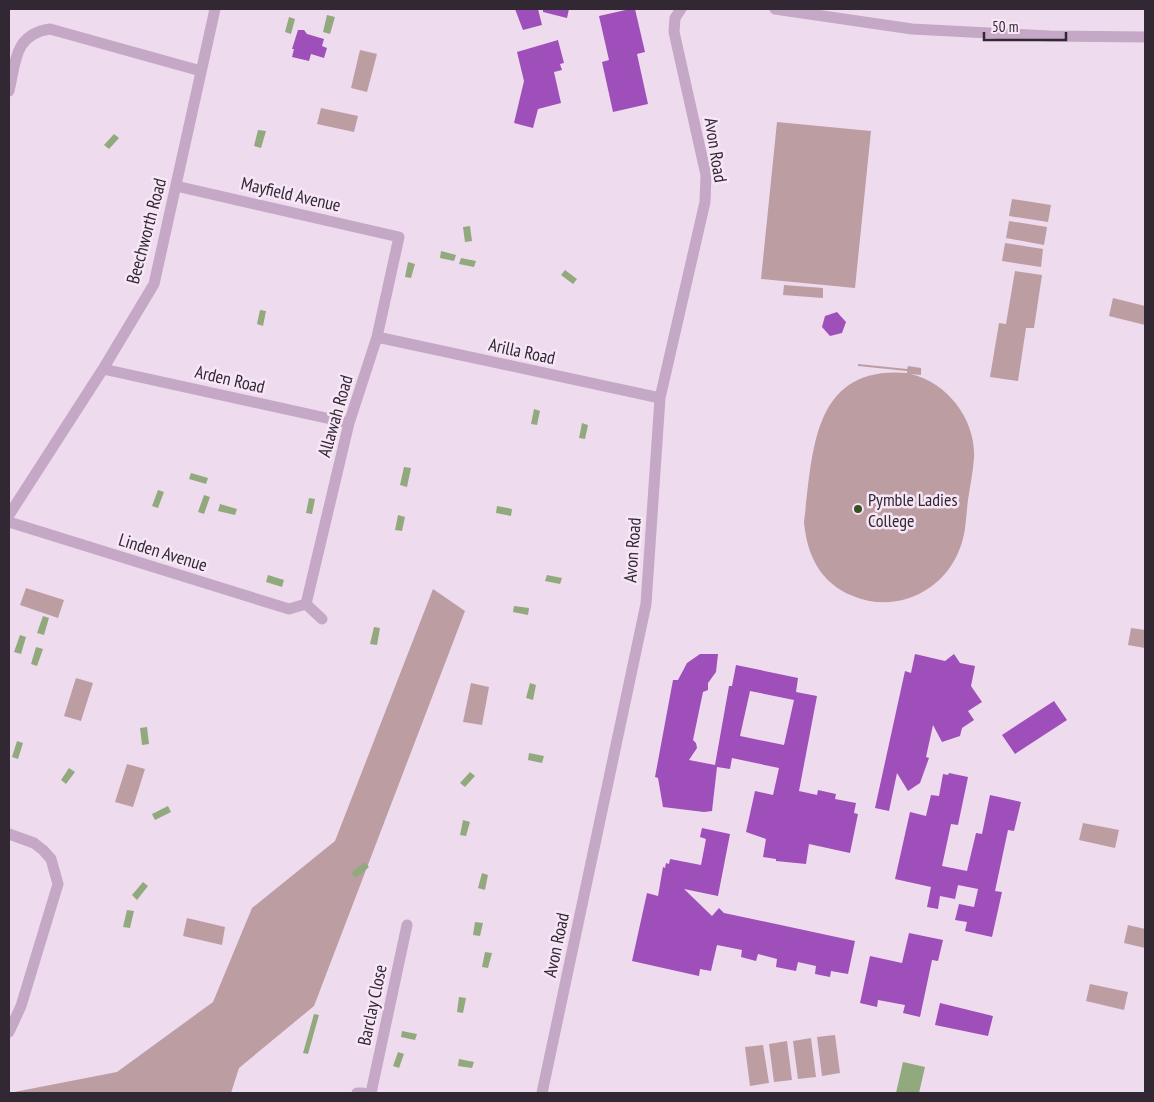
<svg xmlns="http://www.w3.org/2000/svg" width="1154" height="1102" font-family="'PT Sans Narrow',sans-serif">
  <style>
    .green { fill: #bc9da2 }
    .water { fill: #91a97d }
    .building { fill: #9f4fb9; fill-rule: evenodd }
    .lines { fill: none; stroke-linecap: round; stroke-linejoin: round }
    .minor { stroke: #c4a8c5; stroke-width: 11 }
    .poi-dot { fill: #355022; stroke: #f7e7f6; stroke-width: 2 }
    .labels { text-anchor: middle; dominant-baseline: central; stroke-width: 5; stroke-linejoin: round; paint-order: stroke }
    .street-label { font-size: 18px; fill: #312833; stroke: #f7e7f6 }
    .poi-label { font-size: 18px; fill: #312833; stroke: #f7e7f6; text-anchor: start }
  </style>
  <rect width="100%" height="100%" fill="#efdbee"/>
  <path class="green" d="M360,50L377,54L367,92L351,88Z
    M321,108L358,116L354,132L317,124Z
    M777,122L871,131L855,288L761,279Z
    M1012,199L1051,205L1048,222L1009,216Z
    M1009,221L1047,227L1044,245L1006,238Z
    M1005,243L1043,249L1041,267L1002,261Z
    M1015,271L1042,275L1034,328H1026L1018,381L990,377L999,323L1006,324Z
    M784,285L823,288V298L783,295Z
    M1113,298L1145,306V325L1109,316Z
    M858,364L907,369L908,366L921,368V375L911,374C948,383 976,420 974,458C973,472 970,486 968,500C966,515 966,534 960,548C944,592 895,614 853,596C820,583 807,555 804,522C813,453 811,365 907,373V371L858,366Z
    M26,588L64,600L58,618L20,605Z
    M433,589L465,611L314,1006L239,1068L231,1093H9L117,1072L213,1002L252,908L335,841Z
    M1131,628L1145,630V648L1128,645Z
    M76,678L93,683L81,721L64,716Z
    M471,683L489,687L482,725L463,722Z
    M127,764L145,769L133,807L115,802Z
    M1083,823L1119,830L1115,848L1079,840Z
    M187,918L225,927L222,945L183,936Z
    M1128,925L1145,929V948L1124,943Z
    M1090,984L1128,992L1124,1010L1086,1001Z
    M835,1035L840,1073L822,1076L817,1037Z
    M811,1038L816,1077L798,1079L793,1041Z
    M787,1041L792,1080L774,1082L769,1044Z
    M763,1045L769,1083L750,1086L745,1047Z"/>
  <path class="water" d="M327,15L335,17L330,34L323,32Z
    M289,17L295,19L291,34L285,32Z
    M258,130L266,131L261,148L254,146Z
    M114,134L119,138L109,149L104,145Z
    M470,226L472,241L465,242L463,227Z
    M441,251L456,255L454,261L440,258Z
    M461,258L476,261L474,267L459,264Z
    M408,262L415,264L411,278L405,277Z
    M565,270L577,279L573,284L561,275Z
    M260,310L266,311L263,326L257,324Z
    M534,409L540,411L537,425L531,424Z
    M582,423L588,425L585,439L579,438Z
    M404,467L411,468L407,487L400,485Z
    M191,473L208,478L206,484L189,479Z
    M158,490L164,492L158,508L152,506Z
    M204,495L210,497L204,514L198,512Z
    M309,498L315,499L312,514L306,513Z
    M220,504L237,509L235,515L218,511Z
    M497,506L512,509L511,516L496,513Z
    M398,515L405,517L402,531L395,530Z
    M268,575L284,580L282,587L266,582Z
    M547,575L562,578L560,584L545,581Z
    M514,606L529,608L528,615L513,612Z
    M43,616L49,618L44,635L37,633Z
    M374,627L380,628L377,645L370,644Z
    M20,635L26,637L21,654L14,652Z
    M36,647L43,649L37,666L31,664Z
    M530,683L536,685L533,700L526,698Z
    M147,727L149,744L142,745L140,728Z
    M17,741L23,743L18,759L12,757Z
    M529,753L544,756L542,763L528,760Z
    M69,768L75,772L66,784L61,780Z
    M470,772L475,776L465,787L460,783Z
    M168,806L171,812L155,820L152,814Z
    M463,820L470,822L466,836L460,835Z
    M365,862L369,867L356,878L351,873Z
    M482,873L488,875L485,890L478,888Z
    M143,882L148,886L137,900L132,895Z
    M127,910L134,911L130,928L123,927Z
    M475,922L483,923L480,936L473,935Z
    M485,952L492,953L488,968L482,967Z
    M459,997L466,998L463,1013L457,1012Z
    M314,1014L319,1015L308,1054L303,1053Z
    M402,1031L417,1034L415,1040L401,1037Z
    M398,1052L404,1054L399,1068L393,1066Z
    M459,1059L474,1062L472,1068L458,1066Z
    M903,1062L925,1067L919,1093H896Z"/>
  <path class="building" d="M515,9H538L542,25L523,30Z
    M543,9H569L567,18L543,12Z
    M630,9H635L645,52L637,54L648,104L613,112L602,62L609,60L599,16Z
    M298,30H304L307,34L324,39L322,46L327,48L324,58L311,54L309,61L292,57L294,49H292Z
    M558,40L564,63L560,64L562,70L554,72L561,103L538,109L533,128L514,123L524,81L517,52Z
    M837,312L846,322L842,333L830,336L822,327L825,316Z
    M700,654H718L716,672L708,683V690L703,692L693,740L696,743L697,748L689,760L715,765L729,686H732L736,665L798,678L796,692L817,696L799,791L817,795L818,790L836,794L835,799L856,803L854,813L858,814L850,853L809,844L806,864L776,861V859L763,857L766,839L746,832L755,791L773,795L779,768L732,758L730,769L717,767L712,811L704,812L663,807L658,778L655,777L673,680H678L687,663ZM750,691L794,700L784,745L740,736Z
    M915,654L945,661L954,654L960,663L975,666L971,686L982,702L968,711L974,720L962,728L960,736L942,742L933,725L926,757L929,758L920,783L908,791L897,773L889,811L875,808L905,671L911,673Z
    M1054,701L1067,720L1015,754L1002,735Z
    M949,773L968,777L958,825L951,824L942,866L967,871L976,833L982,834L990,795L1021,802L1014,831L1008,830L995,891L1002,892L992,937L965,931L967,922L955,920L959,904L974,907L978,889L958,885L955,899L940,896L938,909L927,907L931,887L895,879L910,812L926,816L931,795L939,796L943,774L948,775Z
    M702,828L730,834L718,896L684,889L712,916L719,908L724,913L855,941L848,974L831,971L830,977L815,974L816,966L798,962L796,971L776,967L777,959L758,954L756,961L741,957L742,950L717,945L711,971L700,969L699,976L632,961L647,893L658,896L663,867L665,868L666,863L669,864L670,859L701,865L706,839L700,837Z
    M909,933L943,940L938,961L932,960L920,1017L903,1013L905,1005L878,1000L877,1007L860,1003L870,956L902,963Z
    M940,1003L993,1016L988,1036L935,1025Z"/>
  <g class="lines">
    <path class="minor" d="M775,9L912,29L1049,36L1145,37
      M9,91C16,62 14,34 50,29L201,71
      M176,186L399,237L377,337L349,423L306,604
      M377,337L660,398
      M103,369L349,423
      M9,515L103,369L154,284L215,9
      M9,522L276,605L289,609L306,604
      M306,604L322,619
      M9,834L34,843L43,850L51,859L58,884L21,1006L9,1032
      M357,1093H363
      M371,1093L407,925
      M542,1093L646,604L660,398L705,202L706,175L674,32L675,18L681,9"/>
  </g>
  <circle class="poi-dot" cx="858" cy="509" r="5"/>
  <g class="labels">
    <g class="street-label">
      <text transform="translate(716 150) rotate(81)">Avon Road</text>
      <text transform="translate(291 194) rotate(13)">Mayfield Avenue</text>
      <text transform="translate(146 231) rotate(-75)">Beechworth Road</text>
      <text transform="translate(522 351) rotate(12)">Arilla Road</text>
      <text transform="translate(230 379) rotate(13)">Arden Road</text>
      <text transform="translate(335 416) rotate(-74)">Allawah Road</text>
      <text transform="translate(632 550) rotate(-86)">Avon Road</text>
      <text transform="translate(163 552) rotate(17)">Linden Avenue</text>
      <text transform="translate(556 945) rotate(-78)">Avon Road</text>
      <text transform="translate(372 1005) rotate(-78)">Barclay Close</text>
    </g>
    <g class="poi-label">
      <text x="868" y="499">Pymble Ladies<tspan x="868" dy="21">College</tspan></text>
    </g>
  </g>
  <rect width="1154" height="1102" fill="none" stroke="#312833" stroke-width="20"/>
  <path d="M984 32v8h82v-8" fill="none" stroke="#312833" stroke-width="2.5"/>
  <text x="992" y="32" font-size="15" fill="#312833" stroke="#f7e7f6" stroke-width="4" paint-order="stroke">50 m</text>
</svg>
